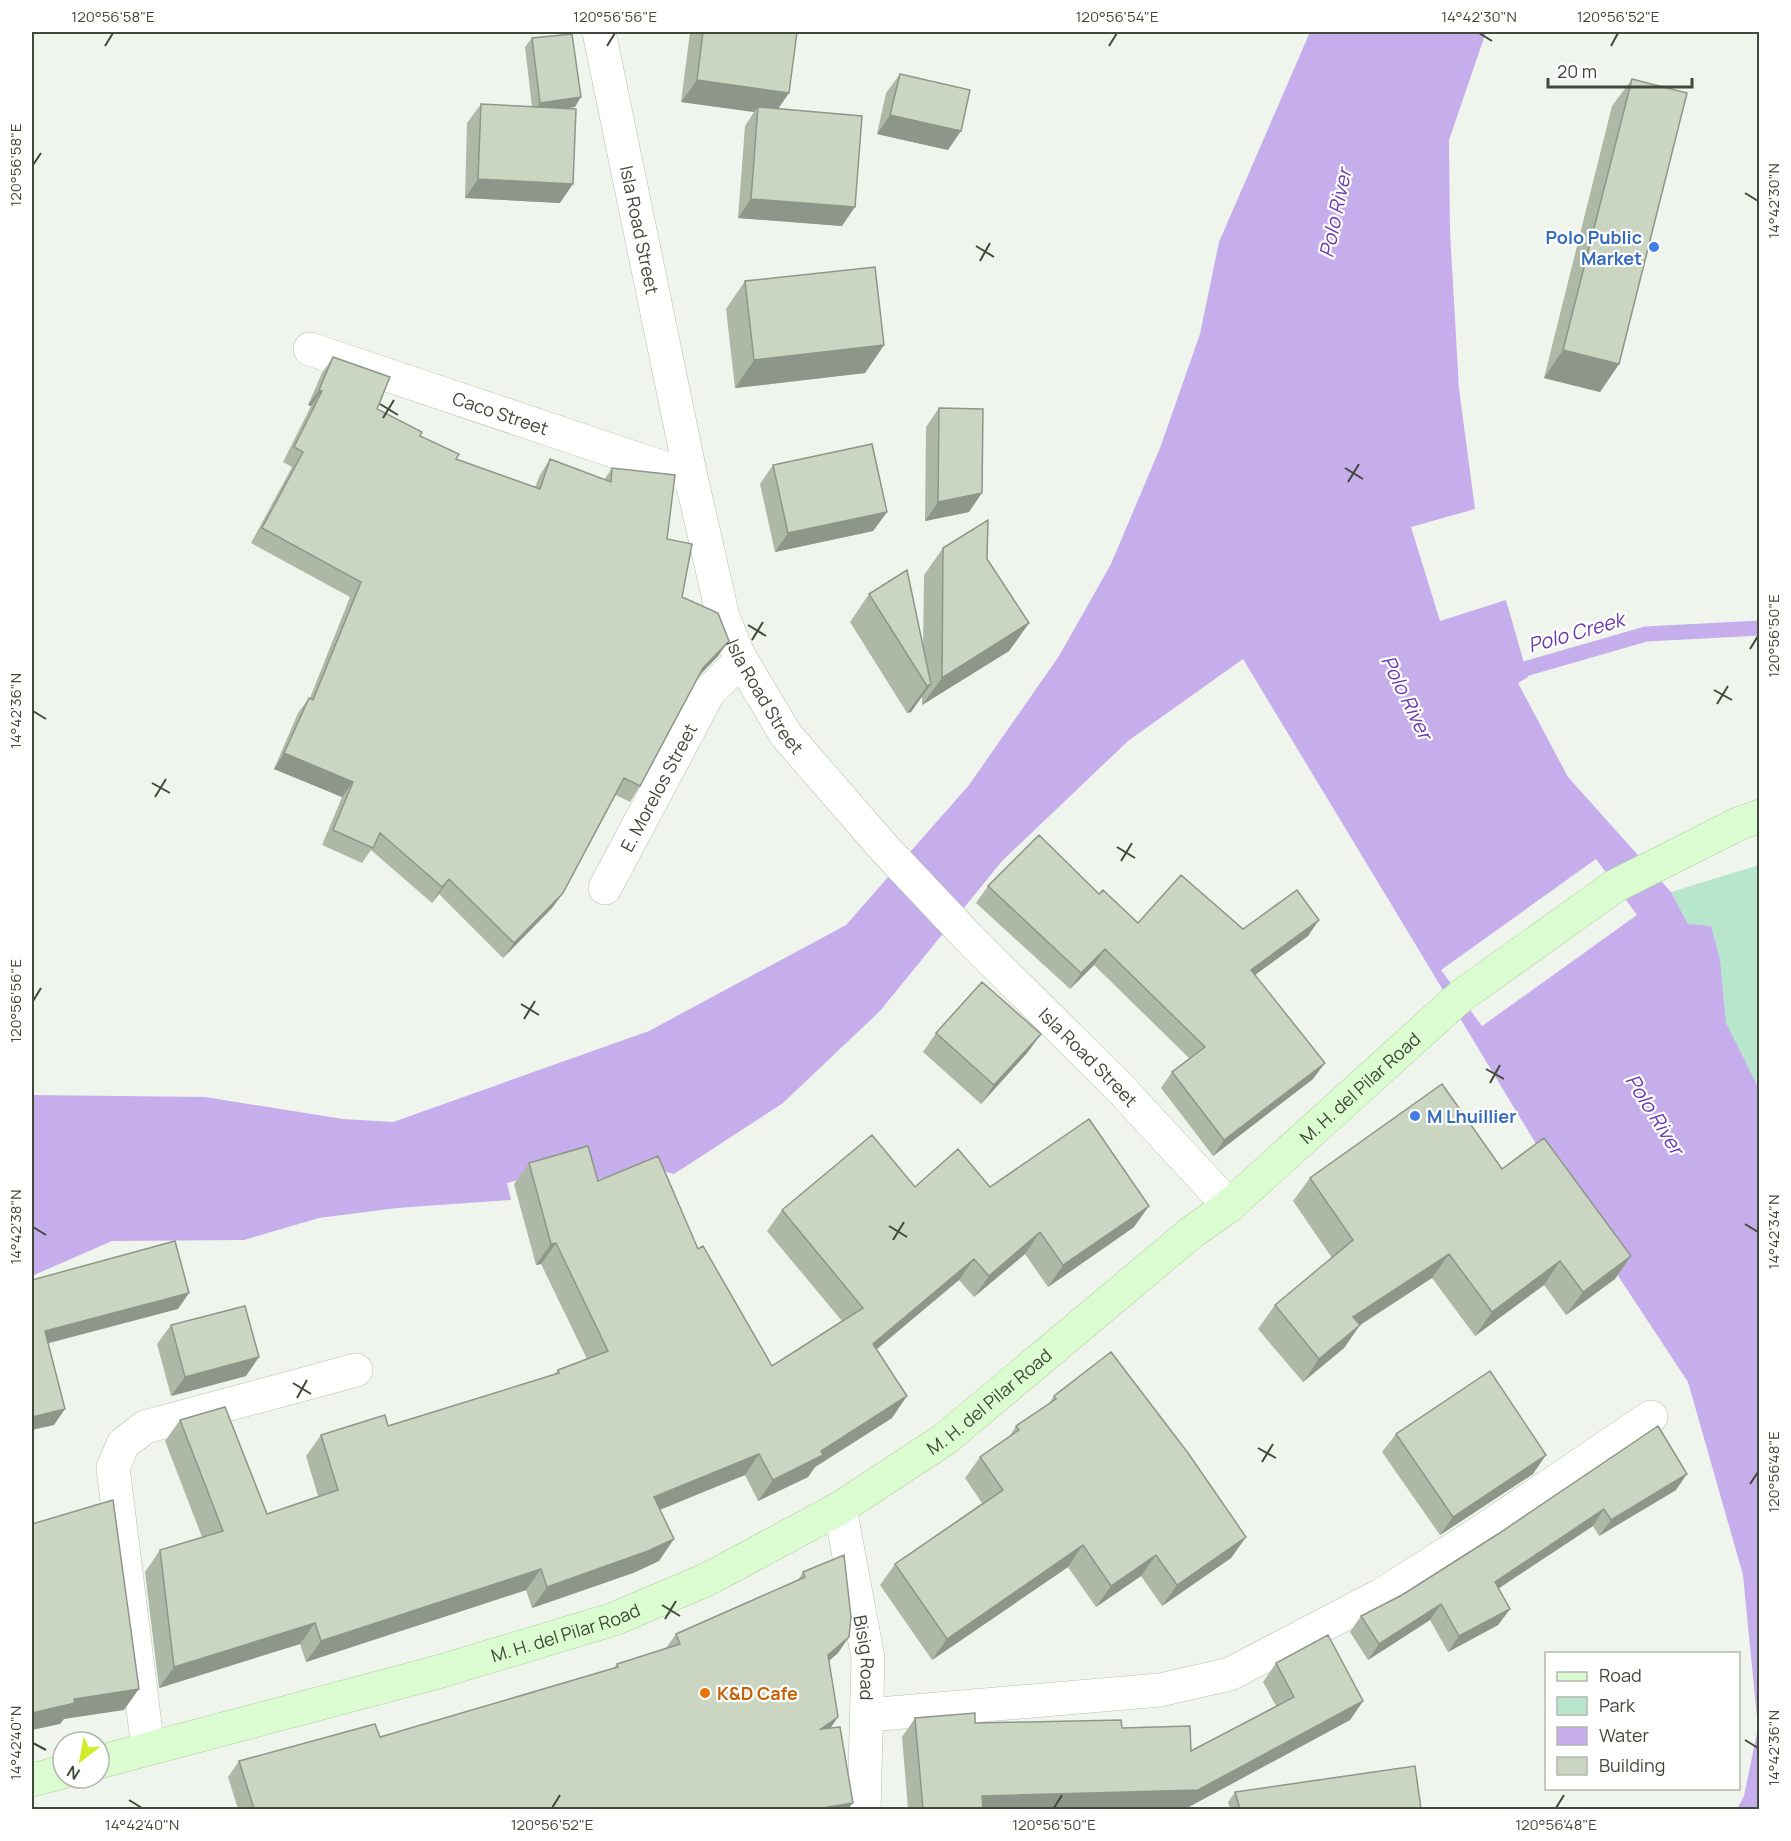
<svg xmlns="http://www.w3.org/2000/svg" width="1791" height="1841" font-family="Manrope,sans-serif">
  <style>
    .green { fill: #b8e6cc }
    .water { fill: #c6aeed }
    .pier { fill: #eff5ec }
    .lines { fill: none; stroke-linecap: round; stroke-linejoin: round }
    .stream { stroke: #c6aeed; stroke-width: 15 }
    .street-casing { stroke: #b5c0af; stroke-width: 34 }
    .secondary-casing { stroke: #add19f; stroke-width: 34 }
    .street { stroke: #fff; stroke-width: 33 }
    .secondary { stroke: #dbfbd0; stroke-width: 33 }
    .wall { fill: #aeb8a7 }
    .shaded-wall { fill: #8d9688 }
    .building { fill: #cad6c2; stroke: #8d9688; stroke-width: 1.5 }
    .ticks { fill: none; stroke: #40493a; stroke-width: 2 }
    .shop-dot { fill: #3f7fe0; stroke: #fff; stroke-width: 2 }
    .food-dot { fill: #e8710a; stroke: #fff; stroke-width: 2 }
    .labels { text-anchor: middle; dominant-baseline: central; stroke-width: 4.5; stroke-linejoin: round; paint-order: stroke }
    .street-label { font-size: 18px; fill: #40493a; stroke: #fff }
    .shop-label { font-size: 18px; font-weight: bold; fill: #366cbe; stroke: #fff; text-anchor: end }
    .food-label { font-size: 18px; font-weight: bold; fill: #c56008; stroke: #fff; text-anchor: start }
    .water-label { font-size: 20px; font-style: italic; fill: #6939af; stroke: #fff }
    .neatline { fill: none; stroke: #40493a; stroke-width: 2 }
    .ticks-label { font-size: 15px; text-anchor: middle; fill: #40493a }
  </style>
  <rect width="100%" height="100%" fill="#eff5ec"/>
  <path class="green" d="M1759,865V1089L1725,1023L1688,924L1671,892Z"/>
  <path class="water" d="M1310,32H1486L1449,140L1450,232L1459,389L1475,509L1411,527L1440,621L1506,600L1528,677L1518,683L1568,777L1671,892L1688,924L1711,926L1720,960L1726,1023L1759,1089V1809H1737L1744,1796L1758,1728L1743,1575L1688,1382L1591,1235L1243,659L1128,741L1002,861L880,1011L783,1103L674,1174L647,1167L592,1181L580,1165L507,1183L511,1200L397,1208L319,1218L244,1240L112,1241L32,1276V1095L205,1097L343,1119L393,1122L649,1031L846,925L969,785L1059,656L1111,564L1160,448L1200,334L1219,242Z"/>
  <path class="pier" d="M1596,859L1637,915L1482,1026L1441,970Z"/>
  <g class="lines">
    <path class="stream" d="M1507,674L1646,634L1760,628"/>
    <g class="street-casing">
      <g id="street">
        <path id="s1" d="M599,32L691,477L723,617L739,656L786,735L884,848L968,937L1120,1088L1229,1206"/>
        <path id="s2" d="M310,349L691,477"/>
        <path id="s3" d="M605,888L709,692L741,660"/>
        <path id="s4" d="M840,1508L868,1658L864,1810"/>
        <path d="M868,1715L1160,1690L1230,1674L1381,1595L1476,1535L1651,1417"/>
        <path d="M148,1749L113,1468L123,1444L145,1427L356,1370"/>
      </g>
    </g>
    <g class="secondary-casing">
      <g id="secondary">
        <path id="s5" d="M99,1762L438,1672L614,1619L708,1579L840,1508L945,1439L1192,1232L1229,1206L1461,996L1615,886L1738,824L1760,816"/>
        <path d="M32,1780L63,1772"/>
      </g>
    </g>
    <use href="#street" class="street"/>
    <use href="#secondary" class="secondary"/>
  </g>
  <path class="wall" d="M690,32H797L778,109L842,226L738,218L745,126L754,112L681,102Z
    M532,38L575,107L565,108L560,203L465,198L467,123L481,104L532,107L525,47Z
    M900,74L948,150L877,134L886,93Z
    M1632,79L1619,364L1600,392L1544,378L1612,106Z
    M745,281L884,345L865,373L735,388L726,309Z
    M333,357L377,409L456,459L535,487L540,475L550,459L604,480L612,468L667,539L682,597L718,656L698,677L640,786L630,802L616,795L563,893L552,908L503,958L439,894L432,903L371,850L362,863L322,845L342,797L274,769L298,713L309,698H310L350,597L251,543L292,467L283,462L311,406L308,405L322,373Z
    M939,408L969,512L925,521L926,427Z
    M773,465L887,512L873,531L775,552L760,484Z
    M943,548L987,559L1029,623L1009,651L922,705V696L911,712L907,713L850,622L869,594L923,648L924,575Z
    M988,886L1099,894L1138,923L1243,929L1308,936L1255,975L1313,1079L1213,1156L1161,1088L1172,1072L1189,1058L1094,965L1070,989L976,903Z
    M936,1033L1041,1034L1027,1053L981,1104L923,1052Z
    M529,1163L598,1181L698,1249L772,1366L842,1321L767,1231L782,1210L915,1187H990L1134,1227L1048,1287L1025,1254L974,1297L959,1280L876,1349L892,1418L815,1467L808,1477L758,1501L745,1475L660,1510L659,1561L633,1573L532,1608L526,1590L306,1662L300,1644L159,1688L145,1572L160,1550L202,1537L165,1441L180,1420L267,1514L318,1496L306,1456L321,1435L388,1426L555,1374L558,1370L587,1359L541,1264L536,1265L514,1184Z
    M1502,1169L1615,1279L1566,1315L1544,1285L1475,1336L1432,1278L1360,1325L1344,1348L1303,1382L1258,1329L1275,1305L1332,1258L1293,1201L1310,1178Z
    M171,1325L246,1376L171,1396L157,1344Z
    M1054,1396L1246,1537L1231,1558L1162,1606L1141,1576L1096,1607L1068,1567L932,1660L880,1585L895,1564L982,1503L965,1478L980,1457L1009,1437L1016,1426L1047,1406Z
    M1396,1434L1533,1474L1440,1535L1382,1452Z
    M1676,1490L1599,1536L1593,1526L1499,1588L1510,1609L1498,1625L1448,1652L1430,1620L1368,1660L1350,1632L1361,1616L1402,1595L1498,1534Z
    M803,1572L838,1653L829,1661L838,1717L830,1728L848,1809H238L228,1777L239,1761L380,1737L614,1668L617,1664L666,1648L676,1634L798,1580Z
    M1276,1663L1363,1701L1350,1720L1185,1809H908L902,1737L915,1718L975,1723L1122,1728L1191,1751L1276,1706L1263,1682Z
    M1235,1792L1421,1809H1230L1228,1802Z"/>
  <path class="shaded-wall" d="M697,80L789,93L774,115L758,107L754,112L681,102Z
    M581,97L575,107L533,113L540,103Z
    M890,115L961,131L948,150L877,134Z
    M478,179L573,184L560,203L465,198Z
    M751,199L855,207L842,226L738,218Z
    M884,345L865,373L735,388L754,360Z
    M1563,350L1619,364L1600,392L1544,378Z
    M319,390L322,391L311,406L308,405Z
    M982,493L969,512L925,521L938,502Z
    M887,512L873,531L775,552L788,533Z
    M1029,623L1009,651L922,705L942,678Z
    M729,641L718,656L692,683L703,668Z
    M931,684L911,712L907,713L927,686Z
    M284,753L353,782L342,797L274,769Z
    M449,879L439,894L432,903L442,887Z
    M563,893L552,908L503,958L514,943Z
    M1319,920L1308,936L1240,986L1251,970Z
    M1105,949L1094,965L1070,989L1081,973Z
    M1041,1034L1027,1053L981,1104L994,1085Z
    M1325,1063L1313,1079L1213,1156L1224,1140Z
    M1149,1206L1134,1227L1048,1287L1063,1265Z
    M1040,1232L1025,1254L974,1297L989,1276Z
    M556,1243L541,1264L536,1265L551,1244Z
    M1449,1254L1432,1278L1337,1340L1353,1317Z
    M1631,1256L1615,1279L1566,1315L1583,1292Z
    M974,1259L959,1280L858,1365L873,1344Z
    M1560,1261L1544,1285L1475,1336L1492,1312Z
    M189,1293L178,1309L34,1347L45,1331Z
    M1360,1325L1344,1348L1303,1382L1319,1359Z
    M259,1357L246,1376L171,1396L185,1377Z
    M907,1396L892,1418L815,1467L808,1477L758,1501L773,1480L821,1451Z
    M65,1409L54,1425L32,1430V1417Z
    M759,1454L745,1475L639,1518L654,1497Z
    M1546,1455L1533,1474L1440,1535L1453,1517Z
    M1687,1474L1676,1490L1599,1536L1611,1520Z
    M1604,1509L1593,1526L1484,1598L1495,1582Z
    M1246,1537L1231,1558L1162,1606L1177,1585Z
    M674,1539L659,1561L633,1573L532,1608L547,1587Z
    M1083,1545L1068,1567L932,1660L947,1639Z
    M1156,1555L1141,1576L1096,1607L1111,1586Z
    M541,1569L526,1590L306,1662L321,1641Z
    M1441,1604L1430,1620L1368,1660L1379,1644Z
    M1510,1609L1498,1625L1448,1652L1459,1636Z
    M315,1623L300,1644L159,1688L174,1667Z
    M849,1637L838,1653L817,1671L828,1655Z
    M139,1689L124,1710L64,1719L60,1724L32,1730V1713L74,1699Z
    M1363,1701L1350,1720L1185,1809H972L982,1796L1198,1790Z
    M838,1717L827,1733L821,1729Z
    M853,1803L848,1809H816Z"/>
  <path class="building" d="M703,32H797L789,93L697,80Z
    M572,34L581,97L540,103L532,38Z
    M900,74L970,90L961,131L890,115Z
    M1632,79L1687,93L1619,364L1563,350Z
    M481,104L576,109L573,184L478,179Z
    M758,107L862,116L855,207L751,199Z
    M875,267L884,345L754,360L745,281Z
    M333,357L390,377L377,409L422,432L420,436L459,454L456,459L540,489L550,459L611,482L612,468L675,475L667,539L692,544L682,597L718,613L729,641L703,668L640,786L624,778L563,893L514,943L449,879L442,887L380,833L373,848L333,830L353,782L284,753L309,698L313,700L361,582L262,528L303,452L294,447L322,391L319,390Z
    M939,408L983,409L982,493L938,502Z
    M872,444L887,512L788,533L773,465Z
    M988,520L987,559L1029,623L942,678L943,548Z
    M907,570L931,684L927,686L869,594Z
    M1039,835L1099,894L1103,890L1138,923L1181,875L1243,929L1297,890L1319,920L1251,970L1325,1063L1224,1140L1172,1072L1205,1047L1105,949L1081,973L988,886Z
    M982,982L1041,1034L994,1085L936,1033Z
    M1442,1084L1502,1169L1544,1138L1631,1256L1583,1292L1560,1261L1492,1312L1449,1254L1353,1317L1360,1325L1319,1359L1275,1305L1353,1240L1310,1178Z
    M1089,1119L1149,1206L1063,1265L1040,1232L989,1276L974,1259L873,1344L907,1396L821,1451L823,1455L773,1480L759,1454L654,1497L674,1539L648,1551L547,1587L541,1569L321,1641L315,1623L174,1667L160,1550L223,1531L180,1420L225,1407L267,1514L338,1490L321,1435L385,1415L388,1426L559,1373L558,1370L608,1351L556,1243L551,1244L529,1163L588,1146L598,1181L658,1156L698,1249L703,1246L772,1366L863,1308L782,1210L872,1135L915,1187L958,1149L990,1187Z
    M175,1241L189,1293L45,1331L65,1409L32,1417V1280Z
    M245,1306L259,1357L185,1377L171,1325Z
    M1111,1352L1188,1453L1246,1537L1177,1585L1156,1555L1111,1586L1083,1545L947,1639L895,1564L1003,1490L980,1457L1019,1430L1016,1426L1056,1399L1054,1396Z
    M1490,1371L1546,1455L1453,1517L1396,1434Z
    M1658,1426L1687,1474L1611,1520L1604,1509L1495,1582L1510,1609L1459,1636L1441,1604L1379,1644L1361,1616L1402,1595L1498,1534Z
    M113,1500L139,1689L74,1699L75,1703L32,1713V1524Z
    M844,1555L851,1617L849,1637L828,1655L838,1717L821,1729L840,1727L853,1803L816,1809H254L239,1761L375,1724L380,1737L618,1667L617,1664L680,1644L676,1634L805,1577L803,1572Z
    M1328,1635L1363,1701L1198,1790L982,1796L983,1809H923L915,1718L975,1713V1723L1121,1720L1122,1728L1190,1726L1191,1751L1294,1697L1276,1663Z
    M1415,1766L1421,1809H1240L1235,1792Z"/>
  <path class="ticks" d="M1479,33L1492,41M105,46L113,33M607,46L615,33M1109,46L1117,33M1611,46L1618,33M33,165L41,153M1745,193L1758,201M976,246L994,257M980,261L990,243M380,404L398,415M383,418L394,400M1345,468L1363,479M1348,482L1359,464M748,625L766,636M752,640L763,622M1750,649L1758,636M1714,690L1732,700M1717,704L1728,686M33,711L46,719M152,783L170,793M155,797L166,779M1117,847L1135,858M1121,861L1132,843M33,1001L41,988M521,1004L539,1015M524,1019L535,1001M1486,1069L1504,1079M1490,1083L1500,1065M1745,1224L1758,1232M889,1226L907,1237M33,1227L46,1235M893,1240L904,1222M293,1383L311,1394M297,1398L307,1380M1258,1448L1276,1458M1262,1462L1273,1444M1750,1484L1758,1472M662,1605L680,1616M665,1619L676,1601M1745,1740L1758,1748M33,1743L46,1750M129,1800L142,1808M552,1808L560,1795M1054,1808L1062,1795M1556,1808L1564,1795"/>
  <g class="shop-dot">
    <circle cx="1654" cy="247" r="6"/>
    <circle cx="1415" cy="1116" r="6"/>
  </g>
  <circle class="food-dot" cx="705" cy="1693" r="6"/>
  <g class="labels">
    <g class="street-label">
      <text stroke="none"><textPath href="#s1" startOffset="202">Isla Road Street</textPath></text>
      <text stroke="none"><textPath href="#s2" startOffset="201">Caco Street</textPath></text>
      <text stroke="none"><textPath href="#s1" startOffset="688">Isla Road Street</textPath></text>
      <text stroke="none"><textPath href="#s3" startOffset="114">E. Morelos Street</textPath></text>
      <text stroke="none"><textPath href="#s1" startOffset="1174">Isla Road Street</textPath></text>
      <text stroke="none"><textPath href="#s5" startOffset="1456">M. H. del Pilar Road</textPath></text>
      <text stroke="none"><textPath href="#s5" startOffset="970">M. H. del Pilar Road</textPath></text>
      <text stroke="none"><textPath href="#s5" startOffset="484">M. H. del Pilar Road</textPath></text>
      <text stroke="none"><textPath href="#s4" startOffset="152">Bisig Road</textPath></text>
    </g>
    <g class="shop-label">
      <text x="1642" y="237">Polo Public<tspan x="1642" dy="21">Market</tspan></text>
      <text x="1427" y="1116" text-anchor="start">M Lhuillier</text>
    </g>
    <g class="food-label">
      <text x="717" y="1693">K&amp;D Cafe</text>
    </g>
    <g class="water-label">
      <text transform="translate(1335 213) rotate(-78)">Polo River</text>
      <text transform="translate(1576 632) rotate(-16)">Polo Creek</text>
      <text transform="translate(1407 697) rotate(64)">Polo River</text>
      <text transform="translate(1655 1114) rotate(58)">Polo River</text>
    </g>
  </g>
  <rect width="1791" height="1841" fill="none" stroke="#ffffff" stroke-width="66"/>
  <rect x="1545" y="1652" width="195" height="138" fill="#ffffff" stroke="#b3b6b0" stroke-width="1.5"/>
  <rect x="1557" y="1672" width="30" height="9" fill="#dbfbd0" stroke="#b3b6b0" stroke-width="1.5"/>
  <text x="1599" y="1682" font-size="18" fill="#40493a">Road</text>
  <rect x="1557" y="1697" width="30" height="18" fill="#b8e6cc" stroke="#b3b6b0" stroke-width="1.5"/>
  <text x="1599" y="1712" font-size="18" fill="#40493a">Park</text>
  <rect x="1557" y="1727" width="30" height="18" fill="#c6aeed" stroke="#b3b6b0" stroke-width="1.5"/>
  <text x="1599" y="1742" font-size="18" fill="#40493a">Water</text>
  <rect x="1557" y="1757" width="30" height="18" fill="#cad6c2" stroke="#b3b6b0" stroke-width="1.5"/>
  <text x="1599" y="1772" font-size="18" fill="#40493a">Building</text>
  <g transform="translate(81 1760) rotate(211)"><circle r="28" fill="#ffffff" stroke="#b3b6b0" stroke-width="1.5"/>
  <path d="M0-4.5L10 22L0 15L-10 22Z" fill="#d2ec2c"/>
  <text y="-9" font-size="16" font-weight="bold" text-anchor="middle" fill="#40493a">N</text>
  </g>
  <path d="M1548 78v9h144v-9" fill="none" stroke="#40493a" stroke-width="3"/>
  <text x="1557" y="78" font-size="18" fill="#40493a" stroke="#ffffff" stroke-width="4.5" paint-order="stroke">20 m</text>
  <rect x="33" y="33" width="1725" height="1775" class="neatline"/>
  <g class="ticks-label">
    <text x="113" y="22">120°56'58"E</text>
    <text x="615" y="22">120°56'56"E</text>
    <text x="1117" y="22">120°56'54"E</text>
    <text x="1479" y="22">14°42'30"N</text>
    <text x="1618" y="22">120°56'52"E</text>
    <text transform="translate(16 165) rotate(-90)" y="5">120°56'58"E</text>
    <text transform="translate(1774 201) rotate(-90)" y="5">14°42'30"N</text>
    <text transform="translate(1774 636) rotate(-90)" y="5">120°56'50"E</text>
    <text transform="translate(16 711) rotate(-90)" y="5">14°42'36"N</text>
    <text transform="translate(16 1001) rotate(-90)" y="5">120°56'56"E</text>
    <text transform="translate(16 1227) rotate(-90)" y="5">14°42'38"N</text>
    <text transform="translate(1774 1232) rotate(-90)" y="5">14°42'34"N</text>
    <text transform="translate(1774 1472) rotate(-90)" y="5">120°56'48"E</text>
    <text transform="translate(16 1743) rotate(-90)" y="5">14°42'40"N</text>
    <text transform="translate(1774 1748) rotate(-90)" y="5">14°42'36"N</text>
    <text x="142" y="1830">14°42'40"N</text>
    <text x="552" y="1830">120°56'52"E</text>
    <text x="1054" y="1830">120°56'50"E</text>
    <text x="1556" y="1830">120°56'48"E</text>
  </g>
</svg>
